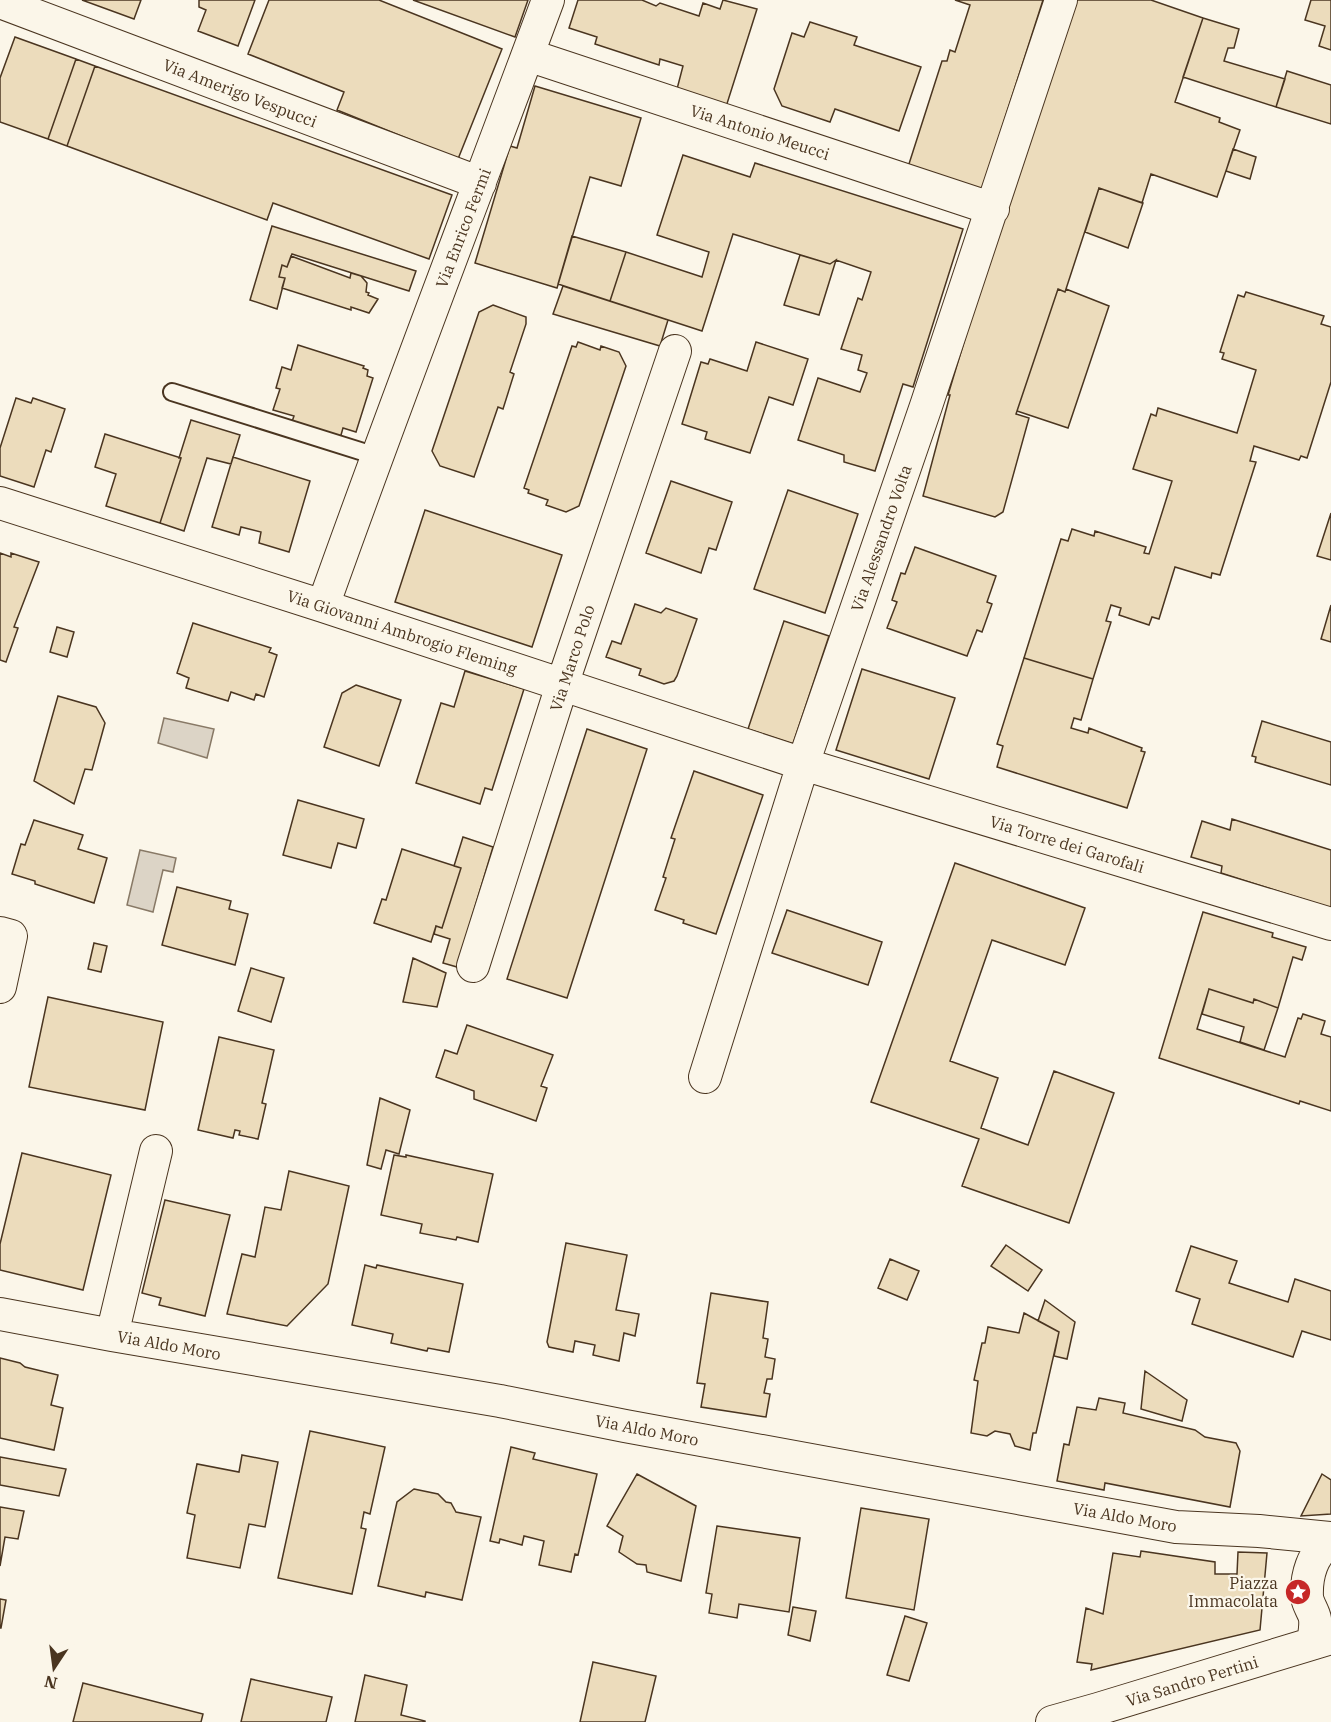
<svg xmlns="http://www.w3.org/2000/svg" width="1331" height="1722" font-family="'IBM Plex Serif',serif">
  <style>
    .water { fill: #dcd4c6; stroke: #887966; stroke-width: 1.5 }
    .building { fill: #ecdcbc; stroke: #4a3520; stroke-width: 1.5 }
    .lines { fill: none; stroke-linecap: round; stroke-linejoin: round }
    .lane-casing { stroke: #4a3520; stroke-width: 20 }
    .street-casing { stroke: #4a3520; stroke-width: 34 }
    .lane { stroke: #fbf6e9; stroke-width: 16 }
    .street { stroke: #fbf6e9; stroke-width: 32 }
    .labels { text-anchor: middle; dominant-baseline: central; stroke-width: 4.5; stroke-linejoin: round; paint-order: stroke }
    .street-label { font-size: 16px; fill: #4a3520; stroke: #fbf6e9 }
    .poi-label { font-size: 16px; fill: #4a3520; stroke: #fbf6e9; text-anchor: end }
  </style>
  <rect width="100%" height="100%" fill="#fbf6e9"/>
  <path class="water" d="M164,718L214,729L207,758L158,743Z
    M140,850L176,858L173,872L163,870L153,912L127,905Z"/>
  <path class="building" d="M82,0H141L134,19Z
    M199,0H255L238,46L198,31L206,10L199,7Z
    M269,0H379L502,49L458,159L337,110L344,92L248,54Z
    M413,0H528L515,37Z
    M578,0H642L656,6L660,3L699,16L703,3L720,9L723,0L757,9L725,110L677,89L683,66L660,59L659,65L595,44L597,37L569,28Z
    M955,0H1043L982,190L908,167L942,61H947L950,50L955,52L970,5Z
    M1072,0H1151L1203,18L1175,102L1220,118L1219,122L1240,130L1217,197L1151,174L1142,203L1099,188L1066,289L1065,292L1058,289L1017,411L1016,414L1029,418L1003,512L995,517L923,496L950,395H948L1019,159Z
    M1311,0H1331V50L1319,46L1325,26L1305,20Z
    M1203,18L1239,29L1234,48H1228L1224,61L1285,79L1276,107L1183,77Z
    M810,22L857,37L854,45L921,67L899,131L835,109L830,122L782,106L774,89L792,33L804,37Z
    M15,37L76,59L48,139L0,122V78Z
    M76,59L95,66L67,146L48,139Z
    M95,66L452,195L429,259L273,203L267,220L67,146Z
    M1287,71L1331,85V124L1276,107Z
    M535,86L641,118L621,186L590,177L557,288L475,263L510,146L517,148Z
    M1233,149L1256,157L1250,179L1226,171Z
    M683,155L750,177L755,163L963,229L913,387L903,384L875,471L844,462V455L798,440L818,378L860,392L867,373L858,370L862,355L841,349L858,298L862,300L871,272L836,260L830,264L733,234L702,331L610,301L626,252L702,277L709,252L657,235Z
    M1099,188L1143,203L1128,248L1085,232Z
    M272,226L416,271L409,291L292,254L287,267L282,265L279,277L285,278L277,309L250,300Z
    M572,236L626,252L610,301L558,284Z
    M800,255L830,264L836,260L819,315L784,305Z
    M291,256L350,278L351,273L361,276L367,283L366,292L369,293L368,295L378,299L369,313L351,307V310L282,288L285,278L279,277L282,265L287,267Z
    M563,286L668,320L660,346L553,314Z
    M1058,289L1065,292L1066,289L1109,306L1068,428L1017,411Z
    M1246,292L1324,316L1321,324L1331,327V382L1307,458L1301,456L1299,460L1254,446L1250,461L1256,462L1220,575L1212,573L1211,578L1175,567L1159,619L1152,617L1149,625L1119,615L1121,608L1111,605L1106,621L1111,622L1093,679L1024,658L1061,539L1068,541L1072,529L1094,536L1095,531L1146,547L1144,553L1149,554L1172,481L1133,469L1151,414L1156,416L1158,408L1237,433L1256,370L1222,359L1224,353L1220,352L1238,295L1244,297Z
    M493,305L526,317V324L510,372L514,374L503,409L498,407L474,477L440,466L432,451L479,312Z
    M578,342L600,350L601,346L619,352L626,366L579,506L566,512L546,505L548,500L528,493L529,490L524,488L572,346L576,347Z
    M756,342L808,359L793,405L769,397L750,453L705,439L707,432L682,424L701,362L708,364L710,359L747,371Z
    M298,345L364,366L363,368L368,370L367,376L373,378L356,432L343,428L339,442L290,427L294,416L273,410L280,389L276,388L282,367L291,370Z
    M16,398L31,403L33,398L65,409L51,452L46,450L34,487L0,476V448Z
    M191,420L240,435L231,464L207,458L184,531L160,523L181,458H179Z
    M105,434L181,458L160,523L106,506L116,474L95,467Z
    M233,457L310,481L289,552L259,543L261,532L241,527L239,535L212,527Z
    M671,481L732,502L716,550L709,548L701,573L646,553Z
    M788,490L858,514L825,613L754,589Z
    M425,510L562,555L532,647L395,602Z
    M1331,513V560L1317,556Z
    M915,547L996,576L987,602L992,604L982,632L977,630L967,656L887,628L897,602L892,600L901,573L905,574Z
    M0,553L11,557V553L39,562L14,627L18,628L6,662L0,660Z
    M635,604L661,613L666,608L697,619L677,676L674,681L664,684L639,675L641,669L606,657L612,641L621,644Z
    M1331,605V642L1321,639Z
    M784,621L829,636L793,744L748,729Z
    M193,623L271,648L269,652L277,655L264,697L256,694L254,700L231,692L228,701L186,688L189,678L177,673Z
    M57,627L74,632L67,657L50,652Z
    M1024,658L1093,679L1081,720L1074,718L1071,728L1088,733L1089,728L1142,748L1141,751L1145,752L1127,808L997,767L1003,746L997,744Z
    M862,669L955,698L929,779L836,750Z
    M465,671L524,689L492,790L485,788L480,804L416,783L441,703L454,707Z
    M356,685L401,700L379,766L324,747L342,693Z
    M58,696L96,707L105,723L92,770L85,769L74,804L34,781Z
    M1262,721L1331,742V785L1255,762L1256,757L1252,756Z
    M587,729L647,749L567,998L507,979Z
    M694,771L763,795L716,934L683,923L684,920L655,910L666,878L663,877L675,839L671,838Z
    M298,800L364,819L356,848L338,843L331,868L283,855Z
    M1232,819L1331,850V908L1221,873L1222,866L1191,857L1202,821L1230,830Z
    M34,820L83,835L78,849L107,858L94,903L35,884V881L12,874L21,844L25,845Z
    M463,837L493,847L457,967L443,963L450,939L434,934L436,926L442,928L461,868L454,866Z
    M402,849L461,868L442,928L436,926L431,942L374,923L382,899L386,900Z
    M955,863L1085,908L1065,965L992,940L950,1061L998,1078L981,1128L1028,1145L1054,1071L1114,1093L1069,1223L962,1186L979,1139L871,1102Z
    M177,887L231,901L229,909L248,914L235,965L162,945Z
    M787,910L882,942L868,985L772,953Z
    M1203,912L1273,933L1272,937L1306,947L1302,960L1293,957L1278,1008L1254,999L1253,1003L1209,989L1197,1029L1285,1057L1298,1018L1301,1019L1303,1014L1325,1021L1321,1034L1331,1037V1111L1300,1101L1299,1104L1159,1058Z
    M94,943L107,946L101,972L88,969Z
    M413,958L446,973L437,1007L403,1002Z
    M251,968L284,978L271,1022L238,1011Z
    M1209,989L1253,1003L1254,999L1278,1008L1264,1050L1240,1042L1244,1027L1202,1014Z
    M48,997L163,1022L145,1110L29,1087Z
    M467,1025L553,1055L541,1086L547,1088L536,1121L474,1099V1091L436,1077L445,1050L457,1054Z
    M219,1037L274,1050L262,1103L266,1104L258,1139L239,1135L240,1131L235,1130L233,1138L198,1130Z
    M380,1098L410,1110L399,1154L386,1150L381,1169L367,1165Z
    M22,1153L111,1175L83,1290L0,1270V1244Z
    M394,1155L406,1157V1155L493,1174L478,1242L457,1237L456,1240L420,1233L422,1224L381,1215Z
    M289,1171L349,1186L328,1284L287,1326L227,1314L242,1254L255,1257L265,1207L281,1210Z
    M165,1200L230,1215L205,1316L159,1305L161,1298L142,1293Z
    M566,1243L627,1255L616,1310L639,1314L635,1336L624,1333L619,1361L593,1355L595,1345L575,1341L573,1352L549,1347L547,1342Z
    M1006,1245L1042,1270L1028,1291L991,1266Z
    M1191,1246L1237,1261L1229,1283L1288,1302L1295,1279L1331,1291V1340L1302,1331L1293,1357L1192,1324L1200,1299L1176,1291Z
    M890,1259L919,1271L907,1300L878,1288Z
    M365,1265L376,1268L377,1265L463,1284L449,1352L428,1348L427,1351L391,1343L393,1334L352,1325Z
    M711,1293L768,1302L763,1338L768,1339L765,1357L775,1359L772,1379H767L764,1393L770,1394L766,1417L701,1407L705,1384L697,1383Z
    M1045,1300L1075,1322L1067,1359L1054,1356L1059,1332L1038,1321Z
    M1024,1313L1059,1332L1036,1433H1033L1030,1450L1015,1446L1010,1434L995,1431L987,1436L971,1433L978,1381L974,1380L982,1343H985L988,1327L1019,1333Z
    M0,1358L20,1363L25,1367L58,1375L51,1405L63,1408L54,1450L0,1438Z
    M1145,1371L1187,1400L1182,1421L1141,1409Z
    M1099,1398L1125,1403L1123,1413L1195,1430L1205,1437L1236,1443L1240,1451L1230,1507L1105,1483L1104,1490L1057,1481L1064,1444L1069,1445L1077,1407L1096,1410Z
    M310,1431L385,1447L370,1514L364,1512L361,1528L366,1529L352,1594L278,1578Z
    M511,1447L535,1453L533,1459L597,1474L578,1555L575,1554L571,1572L539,1565L544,1541L524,1536L522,1545L500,1539L499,1543L490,1541Z
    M242,1455L278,1462L265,1527L249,1524L240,1568L187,1558L195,1515L187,1513L197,1464L239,1472Z
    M0,1457L66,1469L59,1496L0,1485Z
    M637,1474L696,1506L681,1581L647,1572L646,1565L637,1564L619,1552L623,1536L607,1526Z
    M1322,1474L1331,1480V1514L1301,1516Z
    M414,1489L438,1494L446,1502L451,1503L456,1512L481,1517L462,1600L426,1592L425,1597L378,1586L397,1502Z
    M0,1507L24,1511L18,1539L5,1537L0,1566Z
    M861,1508L929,1519L914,1610L846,1598Z
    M717,1526L800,1538L789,1612L739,1604L737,1618L709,1613L712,1594L706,1593Z
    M1141,1551L1215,1562V1574H1237L1238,1552L1267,1553L1260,1630L1091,1670L1092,1664L1077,1662L1086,1608L1103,1614L1113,1553L1140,1557Z
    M0,1599L6,1600L1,1628H0Z
    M793,1607L816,1611L810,1641L788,1635Z
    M905,1616L927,1623L909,1681L887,1675Z
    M593,1662L656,1676L645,1722H580Z
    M365,1675L407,1685L401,1715L425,1721V1722H355Z
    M251,1679L332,1697L326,1722H241Z
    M83,1683L203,1714L201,1722H73Z"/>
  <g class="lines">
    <g class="lane-casing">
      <path id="lane" d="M172,392L376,456"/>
    </g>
    <g class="street-casing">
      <path id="street" d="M0,2L480,183
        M528,55L993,209
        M0,503L323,606L803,764L1331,924
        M323,606C395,403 473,202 548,0
        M0,933L11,936L0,987
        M473,966L562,685L675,351
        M705,1077L803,764L926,406L1061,0
        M0,1314L112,1335L500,1401L625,1426L1176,1527L1259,1531L1331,1538
        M112,1335L156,1151
        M1313,1643C1314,1635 1316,1627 1315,1619C1314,1612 1308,1605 1307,1597C1306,1577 1312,1552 1331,1542
        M1052,1722L1098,1709L1331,1638"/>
    </g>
    <use href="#lane" class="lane"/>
    <use href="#street" class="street"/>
  </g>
  <defs>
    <g id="sight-disc" transform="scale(1.35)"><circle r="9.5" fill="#c62828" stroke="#fbf6e9"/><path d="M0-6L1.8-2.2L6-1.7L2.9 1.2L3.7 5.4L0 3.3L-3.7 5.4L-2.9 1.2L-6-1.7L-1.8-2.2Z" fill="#fff"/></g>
  </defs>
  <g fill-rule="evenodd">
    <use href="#sight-disc" x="1298" y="1592"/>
  </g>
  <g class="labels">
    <g class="street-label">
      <text transform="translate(240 93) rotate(21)">Via Amerigo Vespucci</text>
      <text transform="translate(760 132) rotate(18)">Via Antonio Meucci</text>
      <text transform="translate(463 228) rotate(-69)">Via Enrico Fermi</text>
      <text transform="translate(881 538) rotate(-71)">Via Alessandro Volta</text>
      <text transform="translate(402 632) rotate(18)">Via Giovanni Ambrogio Fleming</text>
      <text transform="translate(572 658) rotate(-72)">Via Marco Polo</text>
      <text transform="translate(1067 844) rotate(17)">Via Torre dei Garofali</text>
      <text transform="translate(169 1345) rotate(10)">Via Aldo Moro</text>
      <text transform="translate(647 1430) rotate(11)">Via Aldo Moro</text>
      <text transform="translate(1125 1517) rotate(10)">Via Aldo Moro</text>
      <text transform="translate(1192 1681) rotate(-17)">Via Sandro Pertini</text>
    </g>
    <g class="poi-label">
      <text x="1278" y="1583">Piazza<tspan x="1278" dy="18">Immacolata</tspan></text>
    </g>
  </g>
  <g transform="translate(54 1668) rotate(193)" stroke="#fbf6e9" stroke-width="4.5" paint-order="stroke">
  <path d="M0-4.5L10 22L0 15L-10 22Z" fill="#4a3520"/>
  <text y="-9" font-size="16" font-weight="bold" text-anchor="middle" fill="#4a3520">N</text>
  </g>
</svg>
